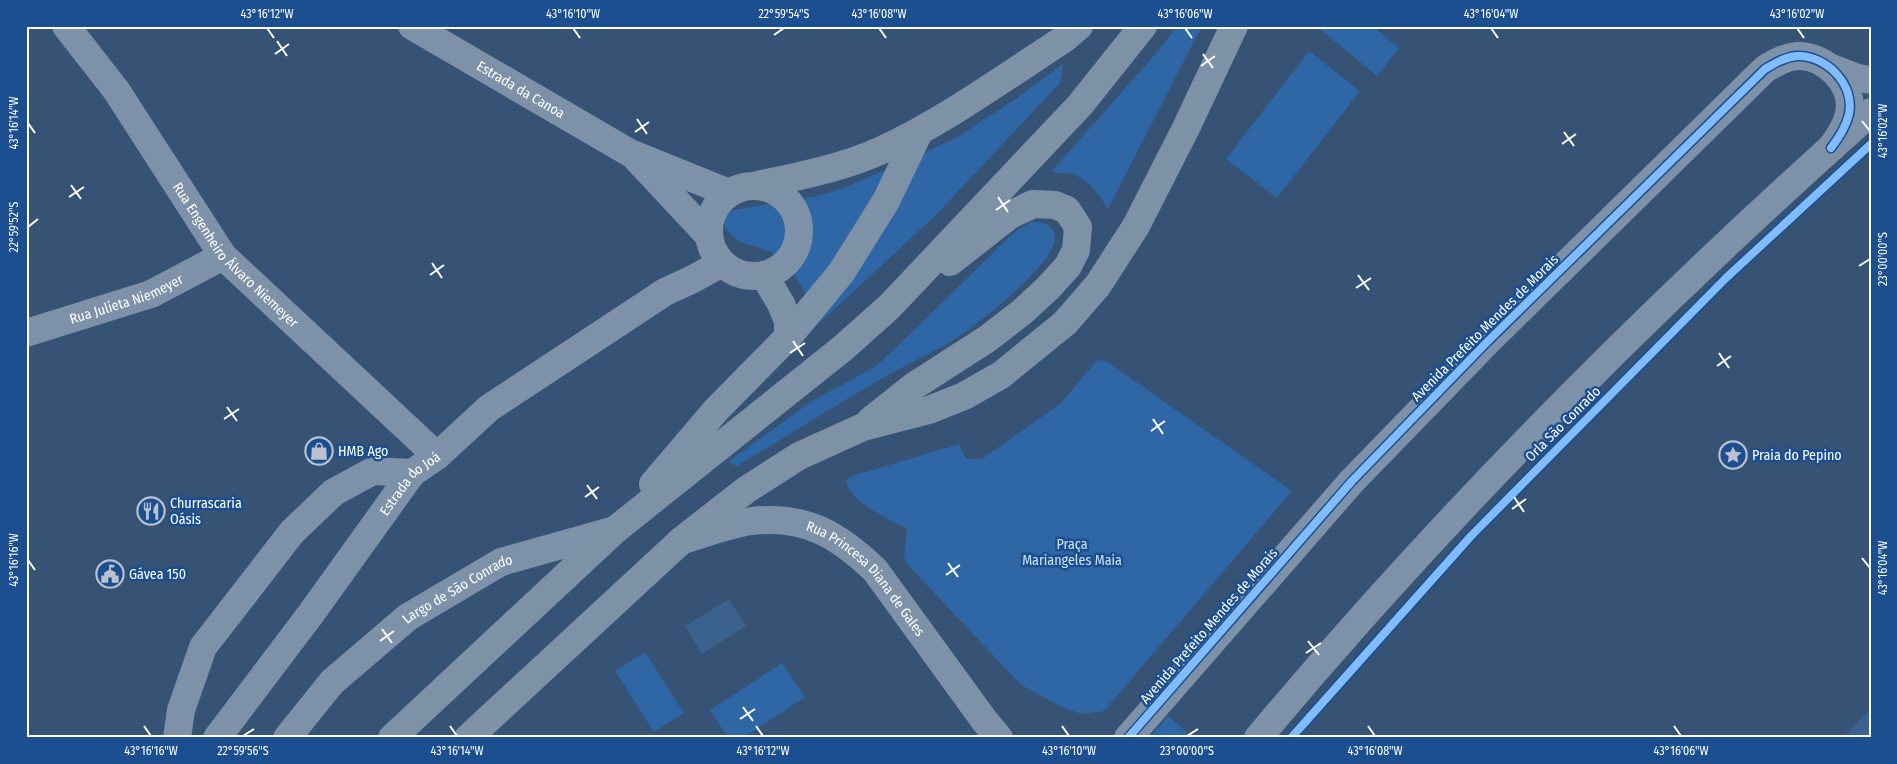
<svg xmlns="http://www.w3.org/2000/svg" width="1897" height="764" font-family="'Fira Sans Condensed',sans-serif">
  <style>
    .green { fill: #2f66a5 }
    .water { fill: #3b618d }
    .lines { fill: none; stroke-linecap: round; stroke-linejoin: round }
    .minor { stroke: #7d92a8; stroke-width: 28 }
    .highway { stroke: #7e92a7; stroke-width: 28 }
    .cycleway-casing { stroke: #1b4f8f; stroke-width: 11 }
    .cycleway { stroke: #80bcff; stroke-width: 8 }
    .ticks { fill: none; stroke: #fff; stroke-width: 2 }
    .labels { text-anchor: middle; dominant-baseline: central; stroke-width: 5; stroke-linejoin: round; paint-order: stroke }
    .street-label { font-size: 14px; fill: #fff; stroke: #1b4f8f }
    .poi-label { font-size: 14px; fill: #fff; stroke: #1b4f8f; text-anchor: start }
    .park-label { font-size: 14px; fill: #cfe3fa; stroke: #1b4f8f }
    .neatline { fill: none; stroke: #fff; stroke-width: 2 }
    .ticks-label { font-size: 12px; text-anchor: middle; fill: #fff }
  </style>
  <rect width="100%" height="100%" fill="#365274"/>
  <path class="green" d="M1177,26H1202L1108,209C1100,196 1088,178 1071,174C1065,173 1058,173 1051,172L1158,51Z
    M1316,26H1372L1399,48L1377,76Z
    M1309,51L1360,91L1277,198L1226,159Z
    M1064,63L1060,83L936,215L773,366L810,303C802,288 793,268 779,257C760,242 730,250 723,219L733,210L818,196L844,188L954,139L1014,100Z
    M1031,222C1041,222 1049,222 1054,232C1067,255 979,323 961,335C936,352 907,364 881,379C833,407 785,437 737,466L728,462L812,401L875,367L906,338L1013,233Z
    M1097,360L1106,361L1292,491L1104,711L1082,714L1064,708L1021,685L907,564L904,557L907,529C888,518 849,503 846,480L852,476L959,444L966,459H982L1061,403Z
    M645,652L684,713L654,732L615,671Z
    M782,663L805,697L743,738H728L710,710Z
    M1168,716L1193,738H1149Z"/>
  <path class="water" d="M729,599L746,626L702,654L685,626Z
    M1871,708V738H1842Z"/>
  <g class="lines">
    <g class="minor">
      <path id="s1" d="M66,26L116,90L223,256L437,456"/>
      <path id="s2" d="M412,26L630,153L729,193"/>
      <path d="M1829,67L1858,78L1871,80"/>
      <path d="M637,159L709,236"/>
      <circle cx="754" cy="231" r="45"/>
      <path id="s3" d="M26,333L151,294L223,256"/>
      <path id="s4" d="M682,540C704,534 730,524 752,521C806,515 838,535 875,570L984,720L999,738"/>
      <path d="M177,738L181,710L203,647L292,532L334,492L373,471L412,473"/>
      <path id="s5" d="M217,738L310,615L412,473L437,456L489,408L665,292L693,279L722,263"/>
      <path id="s6" d="M287,738L332,682L408,617L501,562L615,530"/>
      <path d="M1128,738L1352,481L1487,342L1765,69C1775,63 1785,57 1797,56C1826,55 1855,84 1849,114C1846,127 1839,137 1831,148"/>
      <path d="M1258,738C1445,514 1653,306 1871,112"/>
    </g>
    <path class="highway" d="M758,185C799,176 843,168 882,150C945,121 1005,77 1064,39L1079,26
      M764,275L781,304L788,321V337
      M870,421L914,386L987,339L1022,312L1048,288L1068,266L1076,250L1078,227L1067,210L1055,205L1033,204L1010,215L950,262
      M653,484L716,410L788,337L841,273L886,201L919,132
      M392,738L615,530L843,348L890,306L1080,105L1143,26
      M468,738L682,540L746,490L799,456L863,427L929,410L964,396L1001,375L1065,323L1098,285L1136,226L1186,128L1234,26"/>
    <g class="cycleway-casing">
      <path id="cycleway" d="M1128,738L1352,481L1487,342L1765,69C1775,63 1785,57 1797,56C1826,55 1855,84 1849,114C1846,127 1839,137 1831,148
        M1291,738L1471,536L1726,278L1871,144"/>
    </g>
    <use href="#cycleway" class="cycleway"/>
  </g>
  <path class="ticks" d="M267,28L274,38M573,28L580,38M879,28L886,38M1185,28L1192,38M1491,28L1498,38M1797,28L1804,38M774,35L784,28M277,41L287,56M275,54L289,44M1203,54L1213,68M1201,66L1215,56M637,119L647,134M1862,121L1870,131M28,123L35,133M635,132L649,122M1564,132L1574,146M1562,144L1576,134M71,185L81,199M69,197L84,187M998,197L1008,212M996,210L1010,200M28,227L38,219M432,263L442,278M1859,266L1870,259M430,275L444,265M1358,275L1369,290M1356,288L1371,278M793,341L803,356M790,353L805,343M1719,353L1729,368M1717,366L1731,356M227,407L237,421M224,419L239,409M1153,419L1163,434M1151,431L1165,421M587,485L597,499M585,497L599,487M1514,497L1524,512M1512,509L1526,499M1862,558L1870,568M28,560L35,570M948,563L958,577M946,575L960,565M382,629L392,643M380,641L394,631M1308,641L1319,655M1306,653L1321,643M743,707L753,721M740,719L755,709M144,726L151,736M450,726L457,736M756,726L763,736M1062,726L1069,736M1368,726L1375,736M1674,726L1681,736M243,736L254,729M1187,736L1198,729"/>
  <defs>
    <g id="shop-ring" transform="scale(1.4375)"><circle r="9.5" fill="#1b4f8f" stroke="#b9c2ce" stroke-width="1.5"/><path d="M-5-2.5h2.3a2.7 3.5 0 0 1 5.4 0H5L5.5 6h-11ZM-1.5-2.5h3a1.5 2.3 0 0 0-3 0Z" fill="#b9c2ce"/></g>
    <g id="sight-ring" transform="scale(1.4375)"><circle r="9.5" fill="#1b4f8f" stroke="#b9c2ce" stroke-width="1.5"/><path d="M0-6L1.8-2.2L6-1.7L2.9 1.2L3.7 5.4L0 3.3L-3.7 5.4L-2.9 1.2L-6-1.7L-1.8-2.2Z" fill="#b9c2ce"/></g>
    <g id="restaurant-ring" transform="scale(1.4375)"><circle r="9.5" fill="#1b4f8f" stroke="#b9c2ce" stroke-width="1.5"/><path d="M-5-6h1v4h1v-4h1v4h1v-4h1v5L-1.5 .5V6h-2V.5L-5-1ZM5-6V6H3V1.5H1.5Q1.5-4 5-6Z" fill="#b9c2ce"/></g>
    <g id="civic-ring" transform="scale(1.4375)"><circle r="9.5" fill="#1b4f8f" stroke="#b9c2ce" stroke-width="1.5"/><path d="M-.6-6.5H3V-4.5H.6V-3L4-1V1h2V6H-6V1h2V-1L-.6-3ZM-1.2 2.5V6h2.4V2.5Z" fill="#b9c2ce"/></g>
  </defs>
  <g fill-rule="evenodd">
    <use href="#shop-ring" x="319" y="451"/>
    <use href="#sight-ring" x="1733" y="455"/>
    <use href="#restaurant-ring" x="151" y="511"/>
    <use href="#civic-ring" x="110" y="574"/>
  </g>
  <g class="labels">
    <g class="street-label">
      <text stroke="none"><textPath href="#s2" startOffset="126">Estrada da Canoa</textPath></text>
      <text stroke="none"><textPath href="#s1" startOffset="286">Rua Engenheiro Álvaro Niemeyer</textPath></text>
      <text stroke="none"><textPath href="#s3" startOffset="106">Rua Julieta Niemeyer</textPath></text>
      <text transform="translate(1485 328) rotate(-45)">Avenida Prefeito Mendes de Morais</text>
      <text transform="translate(1563 424) rotate(-45)">Orla São Conrado</text>
      <text stroke="none"><textPath href="#s5" startOffset="320">Estrada do Joá</textPath></text>
      <text stroke="none"><textPath href="#s4" startOffset="209">Rua Princesa Diana de Gales</textPath></text>
      <text stroke="none"><textPath href="#s6" startOffset="229">Largo de São Conrado</textPath></text>
      <text transform="translate(1209 626) rotate(-49)">Avenida Prefeito Mendes de Morais</text>
    </g>
    <g class="poi-label">
      <text x="338" y="451">HMB Ago</text>
      <text x="1752" y="455">Praia do Pepino</text>
      <text x="170" y="503">Churrascaria<tspan x="170" dy="16">Oásis</tspan></text>
      <text x="129" y="574">Gávea 150</text>
    </g>
    <g class="park-label">
      <text x="1072" y="544">Praça<tspan x="1072" dy="16">Mariangeles Maia</tspan></text>
    </g>
  </g>
  <rect width="1897" height="764" fill="none" stroke="#1b4f8f" stroke-width="55"/>
  <rect x="28" y="28" width="1842" height="708" class="neatline"/>
  <g class="ticks-label">
    <text x="267" y="18">43°16'12"W</text>
    <text x="573" y="18">43°16'10"W</text>
    <text x="784" y="18">22°59'54"S</text>
    <text x="879" y="18">43°16'08"W</text>
    <text x="1185" y="18">43°16'06"W</text>
    <text x="1491" y="18">43°16'04"W</text>
    <text x="1797" y="18">43°16'02"W</text>
    <text transform="translate(14 123) rotate(-90)" y="4">43°16'14"W</text>
    <text transform="translate(1883 131) rotate(-90)" y="4">43°16'02"W</text>
    <text transform="translate(14 227) rotate(-90)" y="4">22°59'52"S</text>
    <text transform="translate(1883 259) rotate(-90)" y="4">23°00'00"S</text>
    <text transform="translate(14 560) rotate(-90)" y="4">43°16'16"W</text>
    <text transform="translate(1883 568) rotate(-90)" y="4">43°16'04"W</text>
    <text x="151" y="755">43°16'16"W</text>
    <text x="243" y="755">22°59'56"S</text>
    <text x="457" y="755">43°16'14"W</text>
    <text x="763" y="755">43°16'12"W</text>
    <text x="1069" y="755">43°16'10"W</text>
    <text x="1187" y="755">23°00'00"S</text>
    <text x="1375" y="755">43°16'08"W</text>
    <text x="1681" y="755">43°16'06"W</text>
  </g>
</svg>
